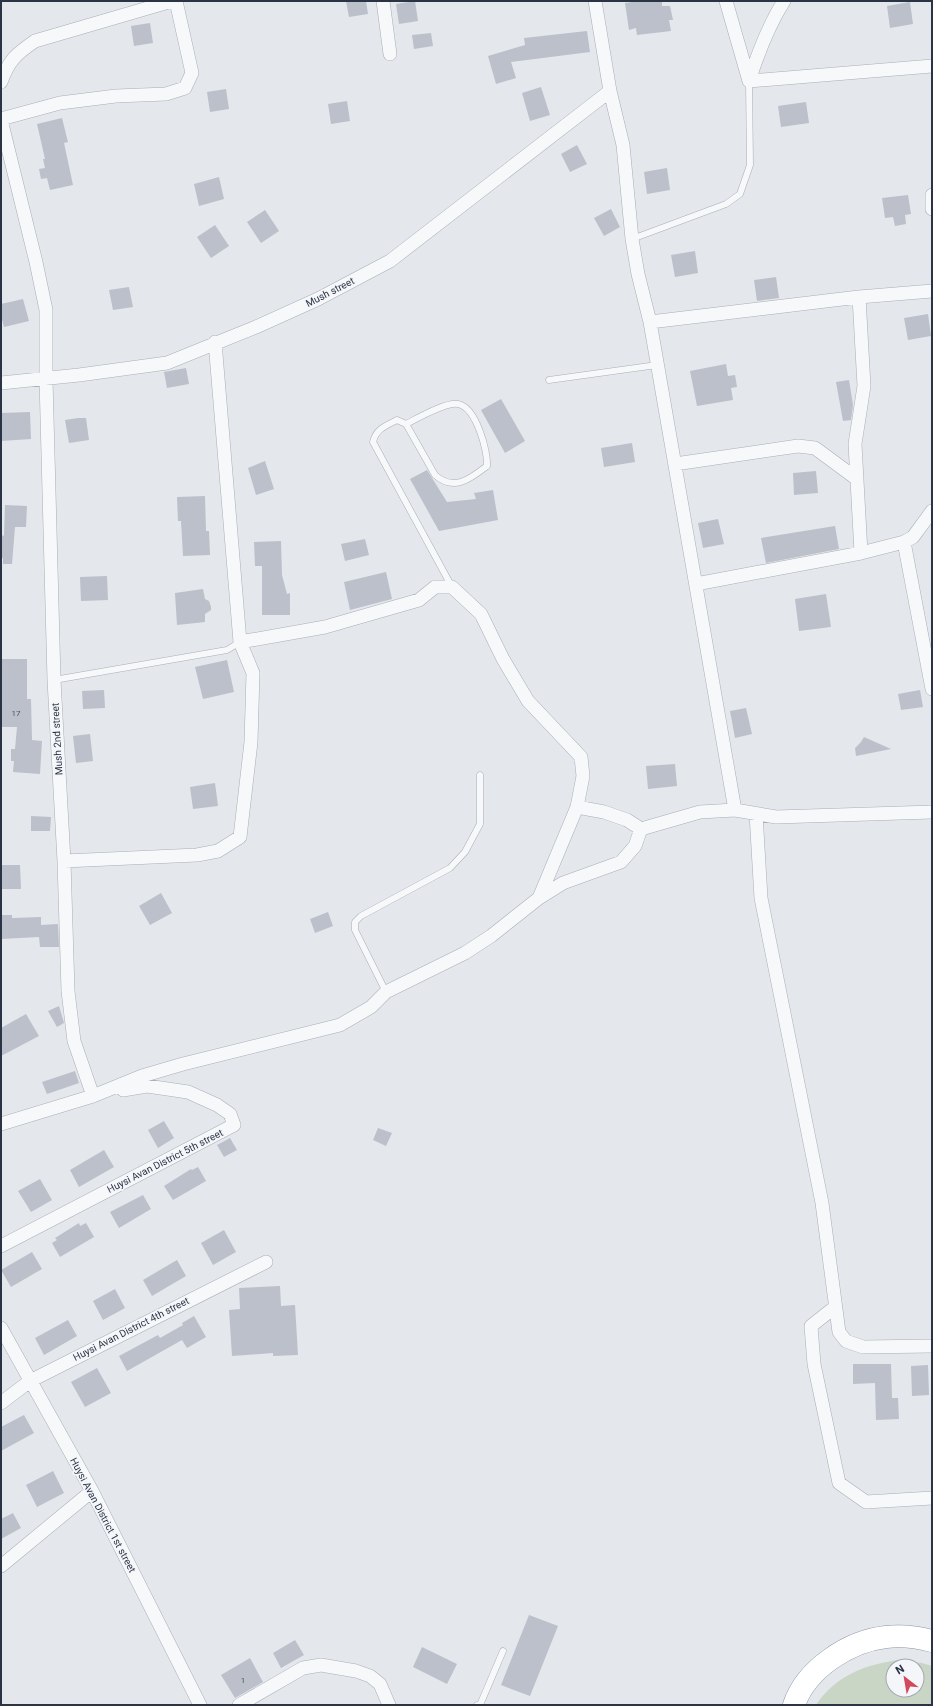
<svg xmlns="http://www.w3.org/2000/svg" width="933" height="1706" font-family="Roboto,sans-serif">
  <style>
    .green { fill: #c9d6c5; fill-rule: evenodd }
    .building { fill: #bbc0ca }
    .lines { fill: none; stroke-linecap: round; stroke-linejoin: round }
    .lane-casing { stroke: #a9aeb7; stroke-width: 7 }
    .street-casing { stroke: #a9aeb7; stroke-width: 14 }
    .highway-casing { stroke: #8b94a3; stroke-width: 23 }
    .lane { stroke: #f7f8fa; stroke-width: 6 }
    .street { stroke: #f7f8fa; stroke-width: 13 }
    .highway { stroke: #fff; stroke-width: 22 }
    .labels { text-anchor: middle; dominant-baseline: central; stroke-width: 3.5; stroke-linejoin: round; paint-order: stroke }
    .number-label { font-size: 8px; fill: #4f5766 }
    .street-label { font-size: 10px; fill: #2b3445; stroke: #f4f6f9 }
  </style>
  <rect width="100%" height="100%" fill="#e4e7ec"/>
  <path class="green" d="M899,1660L922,1663L932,1666V1705H816C835,1676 866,1664 899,1660ZM893,1666H917V1690H893Z"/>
  <path class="building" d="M346,1H366L368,14L349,17Z
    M415,1L418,21L399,24L396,4Z
    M640,1H662V6H670L673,20H669L671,31L637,35L636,28L629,30L625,3Z
    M910,2L913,24L890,28L887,6Z
    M150,23L153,43L134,46L131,26Z
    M587,31L590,52L511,62L516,78L496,84L488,56L525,45L524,38Z
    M431,33L433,46L414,49L412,35Z
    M541,87L550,115L530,121L522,93Z
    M226,89L229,109L210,112L207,92Z
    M347,101L350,121L331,124L328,104Z
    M806,102L809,123L781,127L778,106Z
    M62,118L68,142L64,143L73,185L50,190L47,178L41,179L39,169L45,168L43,159H45L37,124Z
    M577,145L587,164L570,172L561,154Z
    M667,168L670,190L647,194L644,172Z
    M219,177L224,199L199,206L194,184Z
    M908,195L911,214L905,215L906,224L895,226L893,217L885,218L882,198Z
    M611,209L620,227L604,236L594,218Z
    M265,210L279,231L261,243L247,222Z
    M215,225L229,246L211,258L197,237Z
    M695,251L698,273L675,277L671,255Z
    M776,277L779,298L757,301L754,280Z
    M129,287L133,307L113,310L109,290Z
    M23,299L29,321L4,327L1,316V304Z
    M928,314L931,336L908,340L904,318Z
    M726,364L728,376L735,375L737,387L731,388L733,400L697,406L690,371Z
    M186,368L189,384L167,388L164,372Z
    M849,380L853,405L851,420L843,421L836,382Z
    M501,399L525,441L505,453L481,410Z
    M30,412L31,439L1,441V413Z
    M78,418H86L89,440L69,443L65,420Z
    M632,443L635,462L604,467L601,448Z
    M265,461L274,489L256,495L248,468Z
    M427,470L447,502L476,499L474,493L493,490L498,520L439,531L410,479Z
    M816,471L818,493L794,495L793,473Z
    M205,496L206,531H209L210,555L183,556L181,521H178L177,497Z
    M5,505L27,506L26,527H15L12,564H3V558H1V535L4,536Z
    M718,519L724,544L703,548L698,523Z
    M835,526L839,549L766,563L761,538Z
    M365,539L369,555L345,561L341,544Z
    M281,541L282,575L287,594L290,593V615H262V566H255L254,542Z
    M386,572L392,599L350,610L344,582Z
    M107,576L108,600L81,601L80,577Z
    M203,589L205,599L209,601L211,607V610L205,614V622L177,625L175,593Z
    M826,594L831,627L799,631L795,599Z
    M1,659H27V699H31L32,740L42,741L40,774L13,772L14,761H11V749H15L17,727H1Z
    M227,660L234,692L203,699L195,667Z
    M104,690L105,708L83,709L82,691Z
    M920,690L923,707L901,710L898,694Z
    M746,708L752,734L735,738L730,711Z
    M90,734L93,761L76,763L73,736Z
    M864,737L891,749L856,756L855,748L861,742Z
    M675,764L677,786L648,789L646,766Z
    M215,783L218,806L193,809L190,787Z
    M31,816L51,817L50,831H31Z
    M1,865H20L21,889H1Z
    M161,893L172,913L150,925L139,906Z
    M328,912L333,926L315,933L310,919Z
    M1,915H12V918L41,917V925L58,924L59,947H40L39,937L1,939Z
    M59,1006L64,1023L57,1027L48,1011Z
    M26,1014L39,1036L1,1056V1028Z
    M75,1071L79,1083L47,1094L42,1082Z
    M164,1121L174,1138L158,1148L148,1130Z
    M378,1128L392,1133L386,1146L373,1140Z
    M230,1138L237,1150L224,1157L217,1145Z
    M104,1150L114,1167L79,1187L70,1170Z
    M198,1167L206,1181L173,1200L164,1186L191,1169L192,1170Z
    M40,1179L52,1200L31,1212L18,1191Z
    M143,1195L151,1209L119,1228L110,1212Z
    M79,1223L80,1226L86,1223L94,1237L60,1257L52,1243L57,1240L55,1238Z
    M224,1230L236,1252L213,1265L201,1243Z
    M32,1252L42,1269L11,1287L1,1270Z
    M177,1260L186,1276L152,1296L143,1280Z
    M280,1286L281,1306L295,1305L298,1355L273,1356V1353L232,1356L229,1310L240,1309L239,1288Z
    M115,1289L125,1308L103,1320L93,1301Z
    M194,1316L206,1337L187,1348L182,1340L127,1371L119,1356L158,1335L160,1338L183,1325L182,1323Z
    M68,1320L77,1336L44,1355L35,1338Z
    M853,1364H891L892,1398H898L899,1419L876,1420L875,1383L853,1384Z
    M928,1365L929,1395L912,1396L911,1366Z
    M97,1368L111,1393L85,1407L71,1382Z
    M24,1415L34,1433L1,1451V1427Z
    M53,1471L64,1493L37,1507L26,1485Z
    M13,1513L21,1528L1,1539V1519Z
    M529,1615L558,1626L530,1696L501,1685Z
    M295,1640L304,1655L281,1668L273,1653Z
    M422,1647L457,1664L447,1684L413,1667Z
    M250,1658L263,1682L235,1698L221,1675Z"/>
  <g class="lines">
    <g class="lane-casing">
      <path id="lane" d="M632,239L726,204L740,194L750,165L749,81
        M549,380L657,365
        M406,424C418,418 446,402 458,404C476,407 488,451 487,466C470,479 454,492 435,475L406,424L397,420C385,426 376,429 373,442L452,587
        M54,680L227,650L240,642
        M386,992L355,930V922L361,916L450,868L465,852L480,824V775
        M477,1705H480L503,1651"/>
    </g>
    <g class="street-casing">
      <path id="street" d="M383,1L390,54
        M595,1L610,91L623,145L632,239L638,274L650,322L735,810
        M726,1L749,81
        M749,81L932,66
        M749,81C758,53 768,26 784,1
        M1,82C9,60 16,54 35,41L172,1
        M1,119L60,103L116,96L166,94L185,88L192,73L176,1
        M1,120L36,262L46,310V379L54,680L64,861L68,991L74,1041L93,1096
        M932,195V209
        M859,297L932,291
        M650,322L859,297L864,386L855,444L861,553
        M1,383L79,375L167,363L256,327L318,299L390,261L610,91
        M675,464L798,446L815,448L857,479
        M904,542L932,689
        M696,584L861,553L904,542L913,537L932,511
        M240,642L325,627L419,600L435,587H452L481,614L503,659L528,701L581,757L583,776L577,807L604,812L627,820L641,829L700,812L735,810L776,817L932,812
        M756,814L761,898L822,1203L839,1332L846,1341L863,1347L932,1346
        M64,861L197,855L218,851L240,837L251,742L253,673L240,642L215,342
        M539,898L563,883L621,862L635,846L641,829
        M1,1124L93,1096L142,1076L183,1064L340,1025L371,1007L386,992L465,953L491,936L539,898L577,807
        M1,1246L234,1125L230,1114L217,1105L188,1092L147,1086L123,1090
        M835,1307L811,1326L814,1364L839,1483L866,1502L932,1498
        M1,1328L92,1491L200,1705
        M1,1403L30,1381L266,1262
        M1,1566L92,1491
        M239,1705L303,1668L321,1665L356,1671L370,1676L380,1684L389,1705"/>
    </g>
    <g class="highway-casing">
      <path id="highway" d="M794,1705C806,1669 849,1641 886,1637C902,1635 917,1637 932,1641"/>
    </g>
    <use href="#lane" class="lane"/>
    <use href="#street" class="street"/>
    <use href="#highway" class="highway"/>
  </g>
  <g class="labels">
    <g class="number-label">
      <text x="16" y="713">17</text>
      <text x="243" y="1680">1</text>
    </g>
    <g class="street-label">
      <text transform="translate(330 292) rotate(-27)">Mush street</text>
      <text transform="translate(57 739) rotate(-93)">Mush 2nd street</text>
      <text transform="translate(165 1161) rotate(-27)">Huysi Avan District 5th street</text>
      <text transform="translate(131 1329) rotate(-27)">Huysi Avan District 4th street</text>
      <text transform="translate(103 1515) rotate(62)">Huysi Avan District 1st street</text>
    </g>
  </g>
  <rect width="933" height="1706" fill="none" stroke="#2b3445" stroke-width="4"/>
  <g transform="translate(905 1678) rotate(329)"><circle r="19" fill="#f4f6f9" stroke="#a4a8b1"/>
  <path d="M0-3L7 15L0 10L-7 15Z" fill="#d1495b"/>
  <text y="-6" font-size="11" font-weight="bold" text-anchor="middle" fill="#2b3445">N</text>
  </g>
</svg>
